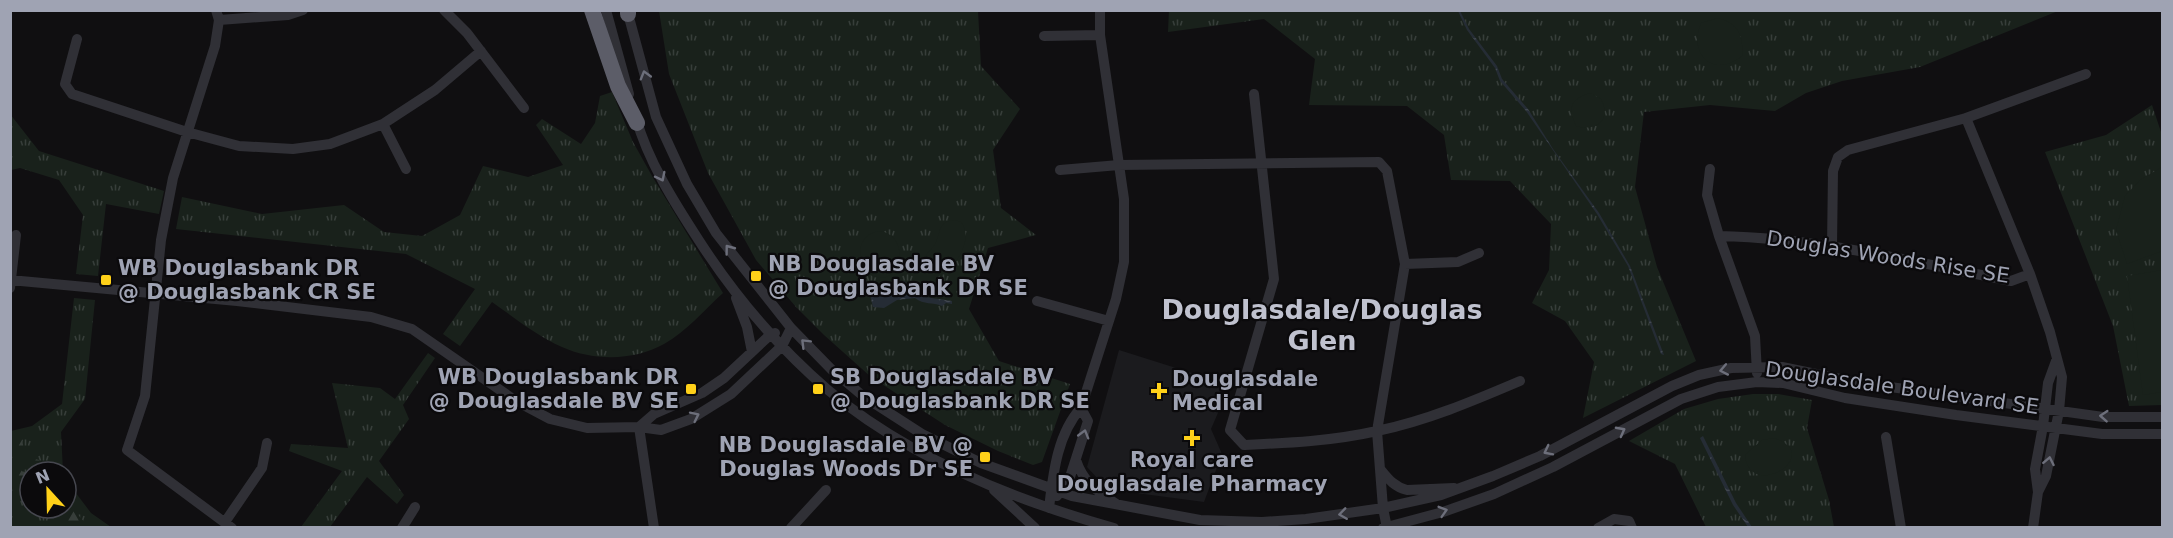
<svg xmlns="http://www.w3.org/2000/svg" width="2173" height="538" font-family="'DejaVu Sans',sans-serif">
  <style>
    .built { fill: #1b1b1e }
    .grass { fill: url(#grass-tufts) }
    .forest { fill: url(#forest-firs) }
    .pitch { fill: #19211b }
    .water { fill: url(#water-ripples) }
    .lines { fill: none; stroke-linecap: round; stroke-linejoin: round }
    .minor { stroke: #303036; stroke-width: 10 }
    .highway { stroke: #5c5d68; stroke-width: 16 }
    .oneway { stroke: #6d6f7b }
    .poi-dot { fill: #ffd119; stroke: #0b0a0c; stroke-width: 2 }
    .labels { text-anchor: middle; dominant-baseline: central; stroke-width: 4.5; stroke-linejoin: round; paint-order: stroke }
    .street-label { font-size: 21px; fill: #9fa3b3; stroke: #0b0a0c }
    .poi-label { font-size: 21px; font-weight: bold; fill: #9fa3b3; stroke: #0b0a0c; text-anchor: start }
    .district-label { font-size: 27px; font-weight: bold; fill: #c0c2cf; stroke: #0b0a0c }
  </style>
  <defs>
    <pattern id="grass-tufts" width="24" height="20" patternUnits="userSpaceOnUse" patternTransform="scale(1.5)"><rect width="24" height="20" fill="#19211b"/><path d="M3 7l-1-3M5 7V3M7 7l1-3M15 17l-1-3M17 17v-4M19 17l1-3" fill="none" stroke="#373e3a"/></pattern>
    <pattern id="forest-firs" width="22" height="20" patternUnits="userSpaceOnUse" patternTransform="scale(1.5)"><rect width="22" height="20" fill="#19211b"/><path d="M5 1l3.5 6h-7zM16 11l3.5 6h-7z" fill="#373e3a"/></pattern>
    <pattern id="water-ripples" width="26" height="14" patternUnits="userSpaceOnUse" patternTransform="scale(1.5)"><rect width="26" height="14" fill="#252c35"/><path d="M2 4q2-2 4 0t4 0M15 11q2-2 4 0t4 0" fill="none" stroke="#414750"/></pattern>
  </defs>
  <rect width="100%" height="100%" fill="#100f11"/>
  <path class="built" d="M1119,350L1230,385L1211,429L1222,454L1204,502L1136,493L1100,481L1087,467Z"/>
  <path class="grass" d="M1169,10L2058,11L1920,67L1842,81L1806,93L1775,111L1710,105L1644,112L1635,187L1657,267L1696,361L1583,418L1594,362L1565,321L1532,303L1549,270L1551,224L1510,181L1451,180L1444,135L1407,106L1309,105L1315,59L1264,19L1168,32Z
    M659,11H978L981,66L1020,109L993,150L1001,208L1036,235L988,248L969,309L999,361L1070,384L1042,462L1033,465L998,451L945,425L871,377L824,335L796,307L756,260L708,173L669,74Z
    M612,92L633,142L652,176L723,293C704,310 686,332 664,344C634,361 593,361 562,347C537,336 515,318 492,302L460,346L443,334L475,289L406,254L176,229L182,197L262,214L344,205L384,232L422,236L460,215L483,166L528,177L563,165L536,125L542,119L581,144L595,123L600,96Z
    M2152,105L2162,135V405L2129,406L2113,326L2045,152L2106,135Z
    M10,114L39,151L164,191L159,214L106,204L98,276L76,274L83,215L59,180L20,168L11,170Z
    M74,298L95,300L85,399L61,432L63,472H30V508H66V480L91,513L111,527L11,528V431L32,426L62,404Z
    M428,353L435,358L403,405L409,419L379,461L404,495L397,504L367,477L330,527H301L342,471L289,451L291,444L348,448L332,383L380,388L395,399Z
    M1753,394H1778L1812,400L1807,428L1829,500L1834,527H1706L1675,464L1629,441L1684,409L1718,399Z"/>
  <path class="forest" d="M17,436L23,440L20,456L11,457V439Z
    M35,459L39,460L42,467L57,472H32L28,462Z
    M11,469L30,473V489L11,492Z
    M66,501L86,524V527H64L43,508H66Z"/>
  <path class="pitch" d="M1718,18C1738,23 1744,36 1742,56C1713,79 1688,54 1701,23Z
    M1590,93L1601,99C1612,120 1596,132 1576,126C1568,108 1570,99 1590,93Z
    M2162,167V251L2127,264L2116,230L2125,196L2140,180Z
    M955,220L961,222C972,236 961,256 951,268L934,273L928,270L926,255C929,251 934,247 936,242C941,230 939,221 955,220Z
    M879,231C908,234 905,279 879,278C859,277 849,236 879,231Z
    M2162,270V392L2143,395L2127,276Z
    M1774,438C1826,455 1749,502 1745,455L1762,440Z"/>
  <path class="water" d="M1458,11H1460L1469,29L1497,66L1502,79L1528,109L1553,149L1599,213L1630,266L1664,355L1661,354L1628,266L1597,214L1526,111L1500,81L1495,68L1467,30Z
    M904,281L925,297L952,301V304L946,303L942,306C933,302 924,305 915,298L897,300L884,308L873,307L870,295Z
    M1703,436L1736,503L1752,527H1748L1733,505L1700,438Z"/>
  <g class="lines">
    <path class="minor" d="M216,10L219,20L215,46L173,178L161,240L145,396L127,450L232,528
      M444,10L467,33L524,108
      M606,10L629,94
      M627,10L656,117L687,184L716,233L791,328L832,370L863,396L922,434L981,463L1072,496L1200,520L1262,522L1306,519L1383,508L1441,495L1493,476L1540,456L1672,386L1699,375L1731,368L1782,367L1855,382L2103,417H2162
      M219,20L288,15L303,10
      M1044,36L1100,35
      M77,39L65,84L72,94L187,132L239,146L293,149L330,144L383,124L435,90L481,51
      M1254,94L1274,279L1230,430L1244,445C1288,443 1333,441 1377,431C1426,421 1473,401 1520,381
      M636,118C648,161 674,202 698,239C734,295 778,347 828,390C909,458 1014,500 1114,528
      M1966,118L2086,74
      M383,124L406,169
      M1710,169L1707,195L1719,236
      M1060,170L1119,165L1379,162L1387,171L1405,264L1377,431L1383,508L1387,528
      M1832,246L1833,171L1838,157L1848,150L1966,118L2030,274L2050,332L2062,377L2059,411L2046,476L2038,492
      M1405,264L1458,262L1479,253
      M10,280L237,301L371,317L412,329L516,401L550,419L587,428L639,427L661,430L691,419L731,394L782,346L791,328
      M10,288L16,235
      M736,298L747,327L752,352
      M1037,301L1109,321
      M1757,373L1755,336L1719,236C1818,238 1914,262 2011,281L2030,274
      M639,427L654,414L702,393L724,378L771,334L775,333
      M639,427L654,528
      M1886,437L1901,528
      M1076,460C1083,482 1097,491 1115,503
      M1381,470C1389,480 1395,487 1407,490L1454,488
      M994,490L1035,528
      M1057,496L1070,477L1088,421L1081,408
      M1049,508C1053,475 1057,434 1081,408L1116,299L1124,262V199L1100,35V10
      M225,522L262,468L267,443
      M402,528L415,507
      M791,528L826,490
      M1383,528L1443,512L1494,494L1553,467L1681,399L1718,387L1757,382L1783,383L1845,398L1956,415L2102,434H2162
      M1598,528L1614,519L1629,521L1632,528
      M2033,528L2038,492L2035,469L2043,426L2048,383L2056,361"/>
    <path class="highway" d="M592,10L618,86L637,123
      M628,10V14"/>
  </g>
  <defs><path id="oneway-chevron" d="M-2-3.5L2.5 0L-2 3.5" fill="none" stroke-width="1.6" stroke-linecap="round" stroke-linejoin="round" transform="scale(1.5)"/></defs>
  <g class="oneway">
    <use href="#oneway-chevron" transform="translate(645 75) rotate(-106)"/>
    <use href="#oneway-chevron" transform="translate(661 177) rotate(63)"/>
    <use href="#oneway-chevron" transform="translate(729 249) rotate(-127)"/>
    <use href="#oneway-chevron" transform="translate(805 343) rotate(-135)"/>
    <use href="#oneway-chevron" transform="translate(1724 370) rotate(169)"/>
    <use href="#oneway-chevron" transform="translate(695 416) rotate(-26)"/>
    <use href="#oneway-chevron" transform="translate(2104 416) rotate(-176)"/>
    <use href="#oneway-chevron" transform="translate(1621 431) rotate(-28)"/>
    <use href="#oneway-chevron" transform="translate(1084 434) rotate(-74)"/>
    <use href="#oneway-chevron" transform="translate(1548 451) rotate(153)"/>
    <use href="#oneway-chevron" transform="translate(2049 461) rotate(-79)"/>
    <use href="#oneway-chevron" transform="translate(1443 511) rotate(-17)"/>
    <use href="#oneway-chevron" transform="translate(1343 514) rotate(172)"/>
  </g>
  <g class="poi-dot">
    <rect x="750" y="270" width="12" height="12" rx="3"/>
    <rect x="100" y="274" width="12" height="12" rx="3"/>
    <rect x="685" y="383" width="12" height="12" rx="3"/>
    <rect x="812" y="383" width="12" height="12" rx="3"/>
    <path d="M1156 382h6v6h6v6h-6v6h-6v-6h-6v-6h6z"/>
    <path d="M1189 429h6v6h6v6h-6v6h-6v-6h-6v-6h6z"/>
    <rect x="979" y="451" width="12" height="12" rx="3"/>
  </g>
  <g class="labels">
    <g class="street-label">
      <text transform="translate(1888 257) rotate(9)">Douglas Woods Rise SE</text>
      <text transform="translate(1902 388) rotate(8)">Douglasdale Boulevard SE</text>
    </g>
    <g class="poi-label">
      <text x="768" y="264">NB Douglasdale BV<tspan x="768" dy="24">@ Douglasbank DR SE</tspan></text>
      <text x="118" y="268">WB Douglasbank DR<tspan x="118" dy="24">@ Douglasbank CR SE</tspan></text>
      <text x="679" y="377" text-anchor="end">WB Douglasbank DR<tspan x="679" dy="24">@ Douglasdale BV SE</tspan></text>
      <text x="830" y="377">SB Douglasdale BV<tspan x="830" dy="24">@ Douglasbank DR SE</tspan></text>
      <text x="1172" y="379">Douglasdale<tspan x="1172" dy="24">Medical</tspan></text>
      <text x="973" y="445" text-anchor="end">NB Douglasdale BV @<tspan x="973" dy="24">Douglas Woods Dr SE</tspan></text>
      <text x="1192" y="460" text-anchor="middle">Royal care<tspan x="1192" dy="24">Douglasdale Pharmacy</tspan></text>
    </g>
    <g class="district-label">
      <text x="1322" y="309">Douglasdale/Douglas<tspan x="1322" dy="31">Glen</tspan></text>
    </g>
  </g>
  <rect width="2173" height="538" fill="none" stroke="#9fa3b3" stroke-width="24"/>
  <g transform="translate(48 490) rotate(338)"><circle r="28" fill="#0b0a0c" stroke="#46474f" stroke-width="1.5"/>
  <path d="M0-4.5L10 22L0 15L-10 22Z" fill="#ffd119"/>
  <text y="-9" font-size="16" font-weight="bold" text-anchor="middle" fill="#9fa3b3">N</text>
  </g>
</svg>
